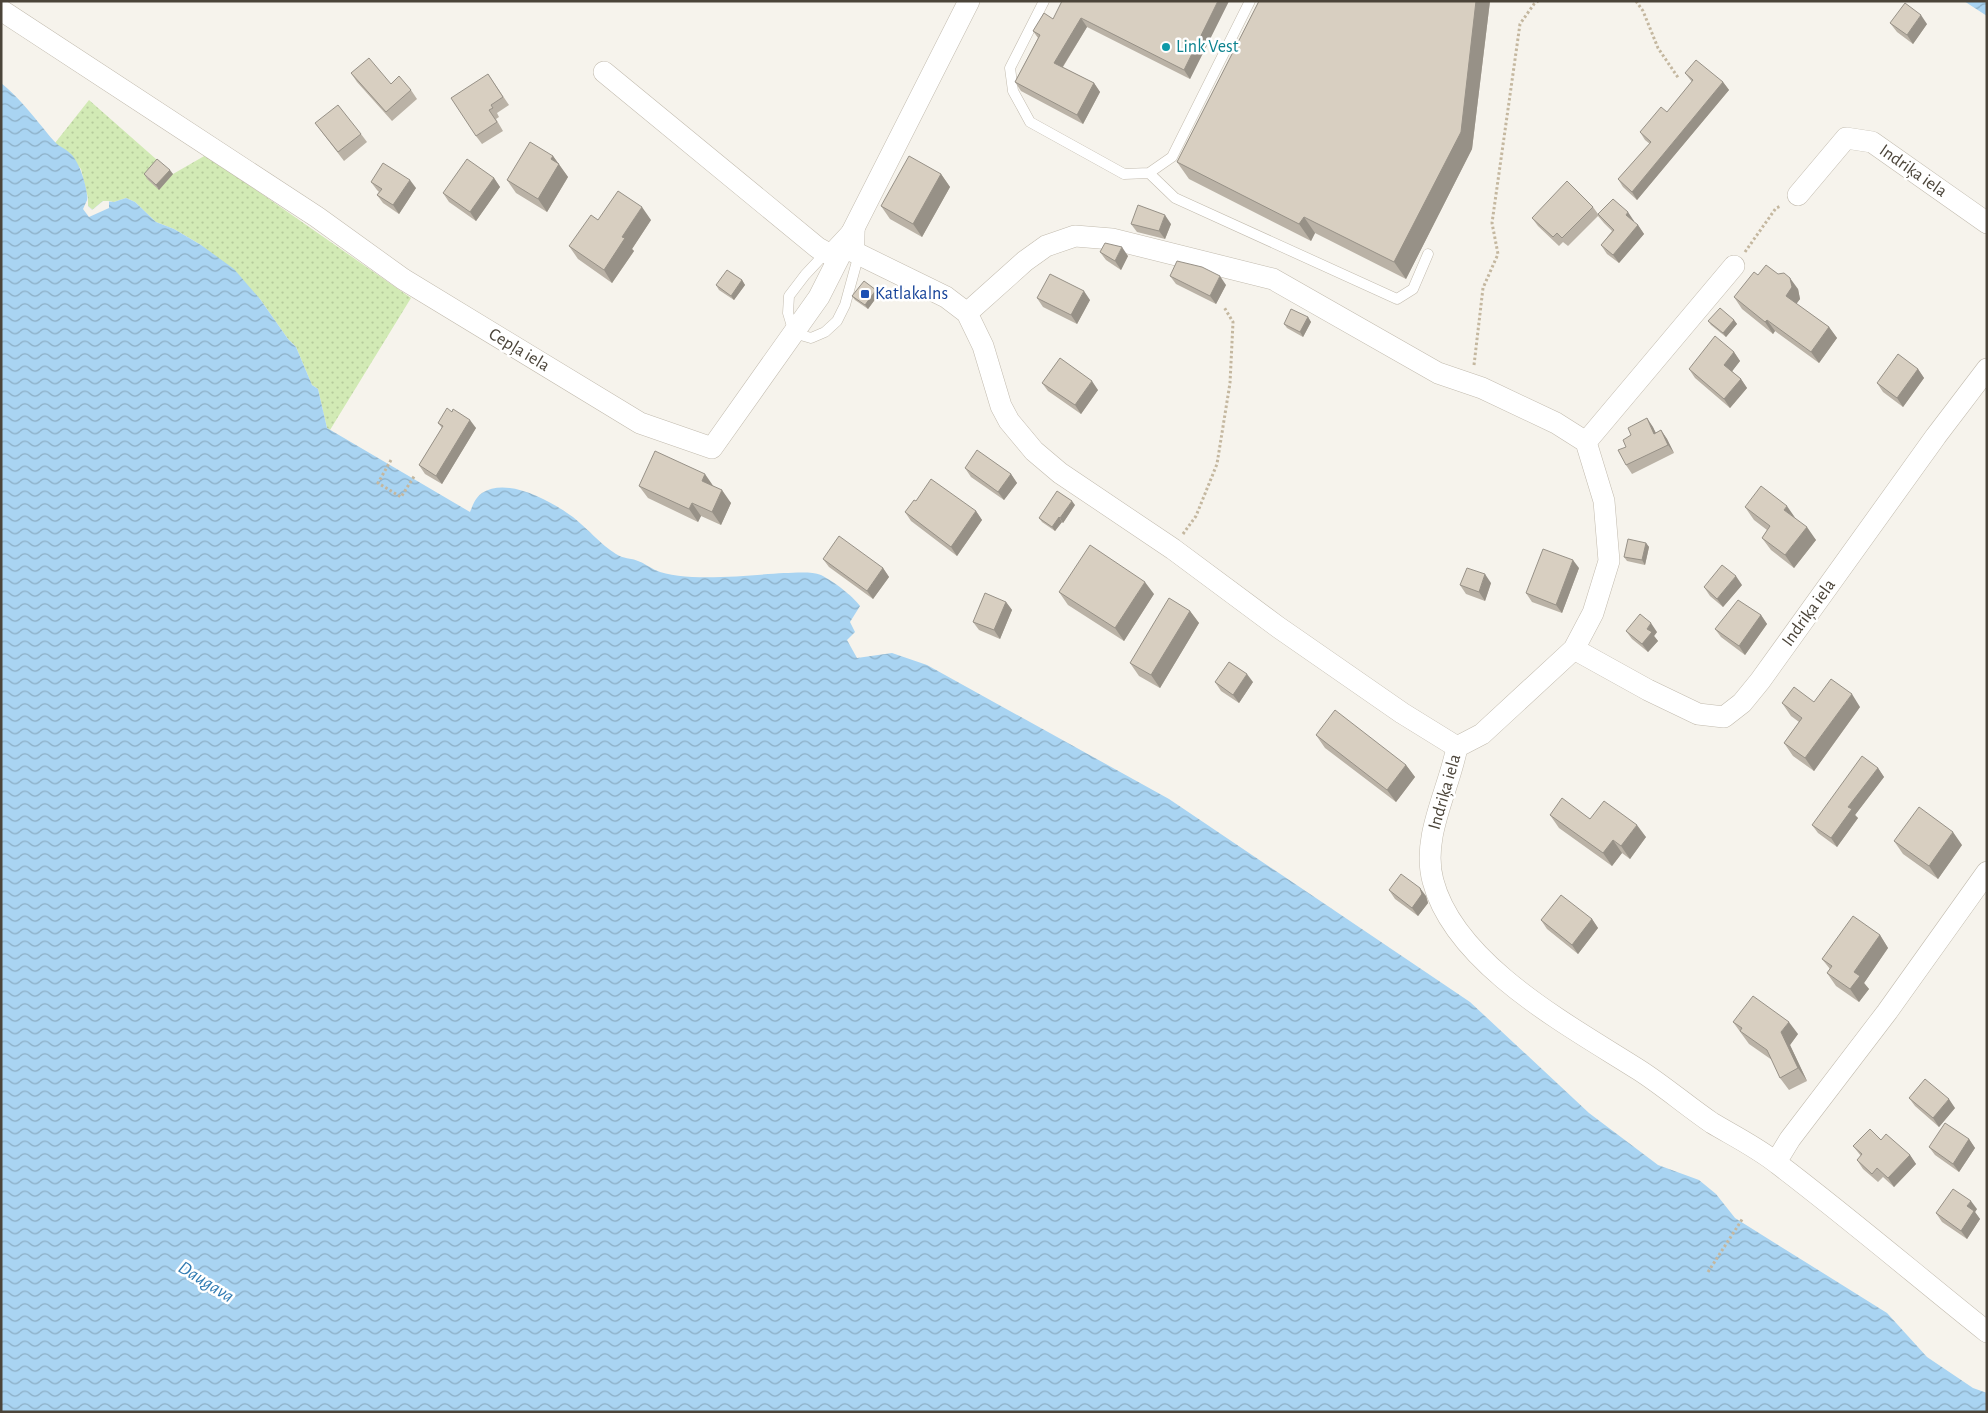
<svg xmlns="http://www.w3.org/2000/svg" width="1988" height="1413" font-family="'Alegreya Sans',sans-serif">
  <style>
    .grass { fill: url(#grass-dots) }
    .water { fill: url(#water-waves) }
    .pier { fill: #f6f3ec }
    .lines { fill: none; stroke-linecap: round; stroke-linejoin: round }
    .service-casing { stroke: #c2bbae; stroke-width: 11 }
    .minor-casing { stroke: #c2bbae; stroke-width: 22 }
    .path { stroke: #c4b79f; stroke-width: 3; stroke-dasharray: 2.5 2.5; stroke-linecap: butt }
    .service { stroke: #fff; stroke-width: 10 }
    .minor { stroke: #fff; stroke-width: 21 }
    .wall { fill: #bab2a6 }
    .shaded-wall { fill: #979187 }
    .building { fill: #d8cfc1; stroke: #979187 }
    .culture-dot { fill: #0f9aa8; stroke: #fff; stroke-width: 2 }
    .transit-dot { fill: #1a4fb4; stroke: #fff; stroke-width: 2 }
    .labels { text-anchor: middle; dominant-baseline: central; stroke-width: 5; stroke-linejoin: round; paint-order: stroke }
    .culture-label { font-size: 18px; fill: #0d838f; stroke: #fff; text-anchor: start }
    .street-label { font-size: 18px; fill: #4b4439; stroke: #fff }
    .transit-label { font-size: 18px; fill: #164399; stroke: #fff; text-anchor: start }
    .water-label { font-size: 19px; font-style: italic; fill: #2e7ab2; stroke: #fff }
  </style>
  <defs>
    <pattern id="grass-dots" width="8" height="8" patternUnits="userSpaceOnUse" patternTransform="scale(1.25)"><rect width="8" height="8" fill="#d2eab5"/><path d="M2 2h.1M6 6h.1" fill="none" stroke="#b6ca9c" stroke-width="1.8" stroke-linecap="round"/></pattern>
    <pattern id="water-waves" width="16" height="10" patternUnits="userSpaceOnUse" patternTransform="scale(1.25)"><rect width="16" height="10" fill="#a9d4f2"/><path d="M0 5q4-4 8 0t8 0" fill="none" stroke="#8caec5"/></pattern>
  </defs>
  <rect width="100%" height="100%" fill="#f6f3ec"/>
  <path class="grass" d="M89,100L173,174L206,155L411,298L330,430L327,428L318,389L312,385L296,347L288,339L260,299L201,245L174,229L156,222L135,202L126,198L114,202L109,201L93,210L88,206V198L81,169L55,143Z"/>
  <path class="water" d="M1964,1H1987V16Z
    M1,83C24,102 35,119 54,141C59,147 67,149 72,155C82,167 88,191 88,206L92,210L103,201L114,202L126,198L135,202L156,222L174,229L201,245L234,269L260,299L288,339L296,347L312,385L318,389L327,428L470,512C473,505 475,498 482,493C508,476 552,502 573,517C588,529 600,544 616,554C623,559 631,558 638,561C644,563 649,567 655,570C685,583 749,575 784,573C795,573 811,571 821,575C833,581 853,596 860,606L850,622L855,632L847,640L857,658L892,653L927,665L1169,799L1470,1002L1589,1113L1658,1165L1699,1180L1716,1194L1735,1218L1887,1313L1927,1357L1973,1388L1987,1393V1412H1Z"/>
  <path class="pier" d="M88,198V206L92,210L103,201H109V208L89,217L83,209Z"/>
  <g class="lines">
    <g class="service-casing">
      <path id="service" d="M1044,1L1010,68L1013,91L1030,122L1124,174L1149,173L1172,157L1250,1
        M1149,173L1175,198L1397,299L1413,289L1428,254
        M860,216L859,254L845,305L837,321L825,332L811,338L794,333L788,313L789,296L805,275Z"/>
    </g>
    <g class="minor-casing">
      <path id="minor" d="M1,10L317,217L403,279L640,423L712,448L819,297L969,1
        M604,72L818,248L838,259
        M1798,195L1846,138L1872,142L1987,223
        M844,247L946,297L967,313L983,346L1001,406L1009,421L1034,451L1060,473L1173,549L1278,627L1402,713L1457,747
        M967,313L1025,261L1046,246L1075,236L1112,239L1273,279L1438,373L1482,388L1556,423L1586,442
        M1586,442L1734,266
        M1574,649L1648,690L1698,714L1724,717L1742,703L1760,681L1936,436L1987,369
        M1457,747C1449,790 1421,837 1433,881C1455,965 1570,1026 1639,1070C1664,1086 1687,1106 1712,1123C1734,1136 1758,1148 1778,1164C1849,1218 1917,1276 1987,1332
        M1457,747L1482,734L1574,649L1593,613L1609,561L1604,501L1586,442
        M1776,1162L1790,1139L1887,1012L1987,872"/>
    </g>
    <path class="path" d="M1636,1L1643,11L1658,48L1679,79
      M1745,252L1776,208L1781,206
      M1474,365L1483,288L1498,254L1492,223L1520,24L1534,4L1538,1
      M391,460L378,483L401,497L415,475
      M1183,534L1196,516L1217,464L1230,383L1233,322L1224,307
      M1708,1272L1743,1218"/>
    <use href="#service" class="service"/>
    <use href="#minor" class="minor"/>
  </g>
  <path class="wall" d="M1229,1L1190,79L1087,27L1063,67L1094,83L1100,92L1083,124L1021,91L1015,82L1038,38L1033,31L1053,19Z
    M1259,1H1490L1472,149L1406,279L1315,233L1311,241L1189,179L1177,162Z
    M1890,23L1927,24L1913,44L1897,32Z
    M351,73L391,84L411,90L417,99L392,121L357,82Z
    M1685,73L1723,82L1729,90L1637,200L1623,187L1618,179L1650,144L1645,140L1640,132L1667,112L1692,82Z
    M488,74L509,105L497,113L499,117L496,119L503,131L482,144L476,136Z
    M315,123L361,134L367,142L344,161Z
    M553,156L568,177L547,212L516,193L507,180Z
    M144,174H173L159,190L147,179Z
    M941,174L950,187L922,237L890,219L881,206Z
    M494,178L500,187L476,221L449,202L443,193Z
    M371,182L416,188L399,214L383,203L377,195L379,192L377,190Z
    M1593,207L1598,214L1634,221V222L1638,225L1644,234L1619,263L1607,254L1601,245L1612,231L1604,223L1598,216L1568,246L1563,242L1559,246L1538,226L1532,218Z
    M598,220H651L632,249L634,251L612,283L578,259L569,246Z
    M1131,224H1171L1165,239L1137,232Z
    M1100,252L1128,256L1121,270L1106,260Z
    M1758,275L1798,289L1800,299L1796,304L1829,327L1837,338L1819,363L1775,331L1773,334L1742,309L1734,297Z
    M1170,276L1226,285L1216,304L1176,284Z
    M742,280L745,285L734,300L719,290L716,285Z
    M876,290L879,294L868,309L855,300L852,296Z
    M1037,298L1090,300L1077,324L1043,307Z
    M1308,317L1311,322L1303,337L1287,328L1284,324Z
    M1734,320L1737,324L1726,337L1711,325L1708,321Z
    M1734,352L1740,361L1732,371L1741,379L1747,388L1730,408L1695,378L1689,369Z
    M1918,369L1924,378L1903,407L1883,392L1877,383Z
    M1042,383L1098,390L1081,414L1048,391Z
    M452,412L476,428L442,484L425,474L419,465L442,428L438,423Z
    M1647,418L1656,433L1661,430L1667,439L1674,453L1632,474L1626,465V447L1631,435Z
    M965,468L1011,474L1017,483L1004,500L971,477Z
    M639,486H713L731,503L721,525L701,516L698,522L648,498Z
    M916,501L976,511L982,520L957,556L911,521L905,512Z
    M1075,505L1063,523L1062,522L1055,531L1042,522L1039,518Z
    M1745,507L1796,519L1816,540L1794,568L1771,550L1762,538L1767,530L1754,520Z
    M1646,543L1649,547L1645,565L1627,561L1624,557Z
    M823,559L883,568L889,577L873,599L829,567Z
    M1579,568L1562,613L1532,602L1526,593Z
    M1491,583L1485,601L1466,594L1460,585Z
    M1742,585L1723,607L1710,596L1704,587Z
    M1059,592L1154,594L1124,641L1068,605Z
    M1006,602L1012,610L1000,639L979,630L973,622Z
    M1190,611L1199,623L1160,688L1139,676L1130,663Z
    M1761,615L1767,624L1745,655L1721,637L1715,629Z
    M1626,631L1657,632L1654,636L1658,641L1648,652L1632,639Z
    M1215,682H1253L1239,703L1221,691Z
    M1814,702L1860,707L1814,771L1793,756L1784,743L1799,722L1791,716L1782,703Z
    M1316,735L1406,765L1415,777L1396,802L1325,748Z
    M1878,768L1884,777L1855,815L1858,818L1837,847L1818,833L1812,825Z
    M1550,815L1590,819L1646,837L1630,859L1622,853L1612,866L1559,828Z
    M1894,841L1962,845L1938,879L1903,854Z
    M1389,890L1426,896L1428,903L1418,916L1395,899Z
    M1592,919L1598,928L1578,954L1547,929L1541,920Z
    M1880,935L1888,948L1864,983L1869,989L1859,1002L1836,986L1827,973L1830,969L1822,959Z
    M1733,1022L1798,1034L1790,1045L1807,1081L1789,1090L1780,1078L1772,1060L1749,1044Z
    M1909,1098L1955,1108L1939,1127L1915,1106Z
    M1969,1139L1975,1148L1959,1172L1935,1155L1929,1147Z
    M1881,1140L1910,1155L1916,1164L1894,1187L1883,1177L1878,1182L1863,1169L1857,1160L1861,1156L1853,1146Z
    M1977,1209L1975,1212L1980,1219L1967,1239L1942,1222L1936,1213Z"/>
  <path class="shaded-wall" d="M1218,1H1229L1190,79L1184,70Z
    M1476,1H1490L1472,149L1406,279L1394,262Z
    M1921,15L1927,24L1913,44L1907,35Z
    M1081,18L1087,27L1060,71L1054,63Z
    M1723,82L1729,90L1637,200L1632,192Z
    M1094,83L1100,92L1083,124L1077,115Z
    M553,156L568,177L547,212L538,199L551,159Z
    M170,170L173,174L159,190L156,185Z
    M941,174L950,187L922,237L913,224Z
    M494,178L500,187L476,221L470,212Z
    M410,180L416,188L399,214L393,205Z
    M642,207L651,220L632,249L634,251L612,283L604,270L622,237Z
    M1628,212L1634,221L1632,224L1626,215Z
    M1165,215L1171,224L1165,239L1159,231Z
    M1304,217L1315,233L1311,241L1299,224Z
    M1638,225L1644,234L1619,263L1613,255Z
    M1122,247L1128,256L1121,270L1115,261Z
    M1220,276L1226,285L1216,304L1210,296Z
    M1790,278L1798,289L1800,299L1794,307L1786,296Z
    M742,280L745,285L734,300L731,296Z
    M876,290L879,294L868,309L865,305Z
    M1084,291L1090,300L1077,324L1071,315Z
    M1308,317L1311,322L1303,337L1300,332Z
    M1734,320L1737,324L1726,337L1723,333Z
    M1767,320L1775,331L1773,334L1765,322Z
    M1829,327L1837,338L1819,363L1811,352Z
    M1734,352L1740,361L1730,374L1724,365Z
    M1918,369L1924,378L1903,407L1897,398Z
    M1741,379L1747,388L1730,408L1724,399Z
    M1092,381L1098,390L1081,414L1075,405Z
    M1647,418L1653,427L1660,442L1654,434Z
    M470,420L476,428L442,484L436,476Z
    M1661,430L1667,439L1674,453L1668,445Z
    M705,474L714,487L702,481Z
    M1011,474L1017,483L1004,500L998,492Z
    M722,490L731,503L721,525L712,512Z
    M1072,501L1075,505L1063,523L1060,518Z
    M692,503L701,516L698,522L689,509Z
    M1787,506L1796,519L1784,510Z
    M976,511L982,520L957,556L951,547Z
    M1059,517L1062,522L1055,531L1052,527Z
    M1807,527L1816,540L1794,568L1785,555Z
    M1646,543L1649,547L1645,565L1642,560Z
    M1573,560L1579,568L1562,613L1556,605Z
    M883,568L889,577L873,599L867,591Z
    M1485,574L1491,583L1485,601L1479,592Z
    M1736,576L1742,585L1723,607L1717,599Z
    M1145,582L1154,594L1124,641L1115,628Z
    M1006,602L1012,610L1000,639L994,630Z
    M1190,611L1199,623L1160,688L1151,675Z
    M1761,615L1767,624L1745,655L1739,646Z
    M1651,623L1657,632L1654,636L1658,641L1648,652L1642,644L1647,629Z
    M1247,674L1253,682L1239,703L1233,695Z
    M1852,694L1860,707L1814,771L1805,758Z
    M1406,765L1415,777L1396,802L1387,790Z
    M1878,768L1884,777L1855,815L1858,818L1837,847L1831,838L1848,807Z
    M1637,825L1646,837L1630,859L1621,846Z
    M1953,832L1962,845L1938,879L1929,866Z
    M1613,840L1622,853L1612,866L1603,853Z
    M1420,888L1426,896L1428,903L1418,916L1412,908Z
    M1592,919L1598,928L1578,954L1572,945Z
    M1880,935L1888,948L1864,983L1869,989L1859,1002L1850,989L1854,972Z
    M1789,1022L1798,1034L1790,1045L1807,1081L1798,1068L1781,1032Z
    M1949,1099L1955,1108L1939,1127L1933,1118Z
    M1969,1139L1975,1148L1959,1172L1953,1164Z
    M1910,1155L1916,1164L1894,1187L1888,1178Z
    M1971,1201L1977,1209L1975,1212L1980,1219L1967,1239L1961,1231L1967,1206Z"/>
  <path class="building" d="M1062,1H1218L1184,70L1081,18L1054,63L1094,83L1077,115L1015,82L1040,35L1033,31L1044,13L1053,19Z
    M1259,1H1476L1461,132L1394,262L1304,217L1299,224L1177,162Z
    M1905,3L1921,15L1907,35L1890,23Z
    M369,58L391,84L399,76L411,90L386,112L351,73Z
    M1696,60L1723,82L1632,192L1618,179L1651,142L1640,132L1661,107L1667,112L1693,80L1685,73Z
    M488,74L503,97L491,105L493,108L489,110L497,122L476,136L451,98Z
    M338,105L361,134L338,152L315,123Z
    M530,142L553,156L551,159L559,164L538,199L507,180Z
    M909,156L941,174L913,224L881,206Z
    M157,159L170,170L156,185L144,174Z
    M467,159L494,178L470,212L443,193Z
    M383,163L410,180L393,205L377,195L382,189L371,182Z
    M1567,181L1593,207L1562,238L1557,233L1553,237L1532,218Z
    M618,191L642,207L622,237L625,238L604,270L569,246L591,215L598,220Z
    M1613,199L1628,212L1626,215L1638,225L1613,255L1601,245L1614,230L1598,214Z
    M1138,205L1165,215L1159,231L1131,224Z
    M1105,243L1122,247L1115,261L1100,252Z
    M1177,261L1202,267L1220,276L1210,296L1170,276Z
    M1766,265L1778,274L1784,273L1790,278L1792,287L1786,296L1829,327L1811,352L1767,320L1765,322L1734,297L1754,272L1758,275Z
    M727,270L742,280L731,296L716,285Z
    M1050,274L1084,291L1071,315L1037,298Z
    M864,281L876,290L865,305L852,296Z
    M1720,308L1734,320L1723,333L1708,321Z
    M1291,309L1308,317L1300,332L1284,324Z
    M1715,336L1734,352L1724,365L1741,379L1724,399L1689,369Z
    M1898,354L1918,369L1897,398L1877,383Z
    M1060,358L1092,381L1075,405L1042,383Z
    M447,408L452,412L453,409L470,420L436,476L419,465L443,426L438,423Z
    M1647,418L1654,434L1661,430L1668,445L1626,465L1618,450L1626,447L1623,440L1631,435L1628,428Z
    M977,450L1011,474L998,492L965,468Z
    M655,451L705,474L702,481L722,490L712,512L692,503L689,509L639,486Z
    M931,479L976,511L951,547L905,512L914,500L916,501Z
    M1761,486L1787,506L1784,510L1807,527L1785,555L1762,538L1770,526L1745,507Z
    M1057,491L1072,501L1060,518L1059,517L1052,527L1039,518Z
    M839,536L883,568L867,591L823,559Z
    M1628,539L1646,543L1642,560L1624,557Z
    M1090,545L1145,582L1115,628L1059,592Z
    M1543,549L1573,560L1556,605L1526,593Z
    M1722,565L1736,576L1717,599L1704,587Z
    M1467,568L1485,574L1479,592L1460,585Z
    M985,593L1006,602L994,630L973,622Z
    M1169,598L1190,611L1151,675L1130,663Z
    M1738,600L1761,615L1739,646L1715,629Z
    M1640,614L1651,623L1647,629L1652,632L1642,644L1626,631Z
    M1229,662L1247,674L1233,695L1215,682Z
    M1831,679L1852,694L1805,758L1784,743L1802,718L1782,703L1794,687L1814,702Z
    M1335,710L1406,765L1387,790L1316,735Z
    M1862,756L1878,768L1848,807L1852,809L1831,838L1812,825Z
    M1562,798L1590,819L1604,801L1637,825L1621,846L1613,840L1603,853L1550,815Z
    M1919,807L1953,832L1929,866L1894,841Z
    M1401,874L1420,888L1422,894L1412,908L1389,890Z
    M1561,895L1592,919L1572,945L1541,920Z
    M1853,916L1880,935L1854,972L1860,976L1850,989L1827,973L1832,966L1822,959Z
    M1753,996L1789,1022L1781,1032L1798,1068L1780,1078L1767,1050L1740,1031L1742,1028L1733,1022Z
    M1925,1079L1949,1099L1933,1118L1909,1098Z
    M1945,1123L1969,1139L1953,1164L1929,1147Z
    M1870,1129L1881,1140L1886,1134L1910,1155L1888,1178L1877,1168L1872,1174L1857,1160L1862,1154L1853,1146Z
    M1953,1189L1971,1201L1967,1206L1974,1211L1961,1231L1936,1213Z"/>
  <circle class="culture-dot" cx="1166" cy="47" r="5"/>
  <rect class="transit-dot" x="860" y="289" width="10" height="10" rx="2.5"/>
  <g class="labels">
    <g class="culture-label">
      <text x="1176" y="47">Link Vest</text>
    </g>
    <g class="street-label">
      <text transform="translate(1913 171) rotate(35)">Indriķa iela</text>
      <text transform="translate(519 350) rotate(31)">Cepļa iela</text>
      <text transform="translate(1809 613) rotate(-54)">Indriķa iela</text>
      <text transform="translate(1445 792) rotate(-74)">Indriķa iela</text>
    </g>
    <g class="transit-label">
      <text x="875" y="294">Katlakalns</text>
    </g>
    <g class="water-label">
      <text transform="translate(206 1282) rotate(32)">Daugava</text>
    </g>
  </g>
  <rect width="1988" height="1413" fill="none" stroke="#4b4439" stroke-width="5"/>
</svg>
